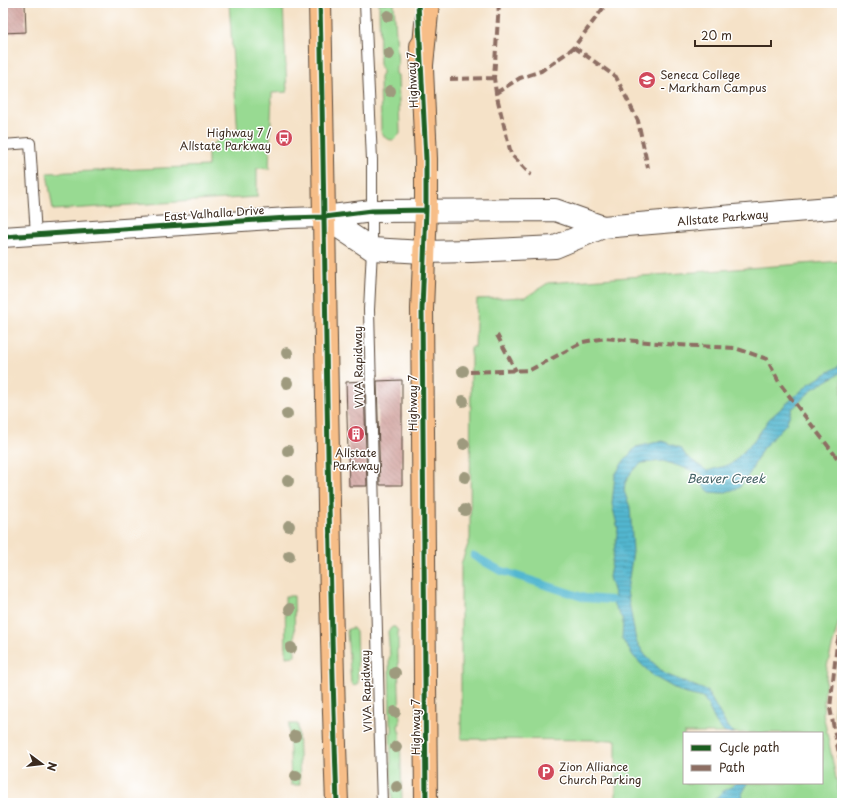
<svg xmlns="http://www.w3.org/2000/svg" width="845" height="806" font-family="'Playpen Sans',sans-serif">
  <style>
    .grass { fill: #98da92; stroke: #6a8258; fill-rule: evenodd }
    .water { fill: url(#water-rules); stroke: #467077 }
    .lines { fill: none; stroke-linecap: round; stroke-linejoin: round }
    .stream { stroke: #52b7d0; stroke-width: 8 }
    .building { fill: url(#building-back-hatch) }
    .service-casing { stroke: #574638; stroke-width: 12 }
    .minor-casing { stroke: #574638; stroke-width: 22 }
    .tertiary-casing { stroke: #574638; stroke-width: 24 }
    .primary-casing { stroke: #574638; stroke-width: 24 }
    .motorway-casing { stroke: #574638; stroke-width: 24 }
    .service { stroke: #fff; stroke-width: 10 }
    .minor { stroke: #fff; stroke-width: 20 }
    .tertiary { stroke: #fff; stroke-width: 22 }
    .primary { stroke: #f7be88; stroke-width: 22 }
    .motorway { stroke: #f7be88; stroke-width: 22 }
    .quiet { stroke: #8d6e63; stroke-width: 4; stroke-dasharray: 8 4; stroke-linecap: butt }
    .cycleway-casing { stroke: #fff; stroke-width: 8 }
    .cycleway { stroke: #1b5e20; stroke-width: 5 }
    .tree { fill: #9e9a7e }
    .labels { text-anchor: middle; dominant-baseline: central; stroke-width: 3; stroke-linejoin: round; paint-order: stroke }
    .poi-label { font-size: 11px; fill: #3b2a1e; stroke: #fff; text-anchor: start }
    .street-label { font-size: 11px; fill: #3b2a1e; stroke: #fff }
    .water-label { font-size: 12px; font-style: italic; fill: #446265; stroke: #fff }
  </style>
  <defs>
    <pattern id="water-rules" width="6" height="5" patternUnits="userSpaceOnUse"><rect width="6" height="5" fill="#52b7d0"/><path d="M0 2.5h6" fill="none" stroke="#4595a8"/></pattern>
    <pattern id="building-back-hatch" width="6" height="6" patternUnits="userSpaceOnUse"><rect width="6" height="6" fill="#cf9d98"/><path d="M-1 5l2 2M0 0l6 6M5-1l2 2" fill="none" stroke="#a9807b"/></pattern>
  </defs>
  <rect width="100%" height="100%" fill="#fff"/>
  <filter id="ink" filterUnits="userSpaceOnUse"><feTurbulence type="fractalNoise" baseFrequency=".025" numOctaves="2"/><feDisplacementMap in="SourceGraphic" scale="8" xChannelSelector="R" yChannelSelector="G"/><feConvolveMatrix kernelMatrix="1 2 1 2 8 2 1 2 1" color-interpolation-filters="sRGB"/></filter>
  <filter id="wash" filterUnits="userSpaceOnUse"><feTurbulence type="fractalNoise" baseFrequency=".012" numOctaves="4" result="noise"/><feDisplacementMap in="SourceGraphic" scale="16" xChannelSelector="R" yChannelSelector="G"/><feGaussianBlur stdDeviation="0.9" result="paint"/><feColorMatrix in="noise" values="0 0 0 0 0 0 0 0 0 0 0 0 0 0 0 0 0 1.4 0 .05"/><feComposite in="paint" operator="in"/></filter>
  <g filter="url(#wash)">
    <rect width="100%" height="100%" fill="#f5e2c8"/>
    <path class="grass" d="M229,3H283L287,92L272,93L269,169L257,168V197L53,210L47,173L208,166V148L224,136L238,135Z
      M379,3H394L398,66L396,67V74L398,75L400,131V134L394,140C387,140 384,138 381,131L380,76L382,75V68H380Z
      M842,261V610L827,666L823,713L841,803H616V740L461,739V564L470,539L471,347H475L477,299L526,297L548,283ZM684,733H822V783H684Z
      M285,596H294L295,656L286,657Z
      M392,627H395L398,631V649H397V657H398L400,724L398,725L399,732H400L402,800H400L401,803H394V801H392L390,733L392,732V725H390L389,658L390,657L388,631Z
      M353,628L356,632L358,683L354,686L351,683L347,632L348,629Z
      M842,641V739L834,712L838,665Z
      M289,724H298L300,785H291Z"/>
    <path class="water" d="M842,364V372L814,388L792,409L786,424L762,449L750,473L739,488L722,493L710,492L703,486V476L700,473L663,461L642,463L632,471L625,483L624,491L630,507L633,551L627,591L636,641L645,655L665,674L707,691L728,728L735,733H725L718,726L704,698L683,693L653,676L634,657L622,639L623,620L611,600L615,597L609,577L618,529L612,504L615,475L623,462L636,447L662,441L681,448L686,456L707,471L731,464L754,441L769,419L809,384Z
      M735,783H748L742,794L744,803H711L722,792L733,786Z"/>
    <g class="lines">
      <path class="stream" d="M474,556L499,570L585,598L611,600"/>
    </g>
    <g id="blocks">
      <path class="building" d="M3,3H25L26,32L3,33Z
        M402,380V485H380L377,381Z
        M364,381L367,486H349L346,382Z"/>
    </g>
  </g>
  <g filter="url(#ink)">
    <use href="#blocks" fill-opacity="0" stroke="#574638" stroke-width="1"/>
    <g class="lines">
      <g class="service-casing">
        <path id="service" d="M365,3L372,160V249L369,310L379,713L382,803
          M3,145L30,143L36,235"/>
      </g>
      <g class="minor-casing">
        <path id="minor" d="M3,237L288,218L324,217"/>
      </g>
      <g class="tertiary-casing">
        <g id="tertiary">
          <path id="s1" d="M324,217L372,249L423,252L471,251L555,247L603,227L842,207"/>
          <path d="M324,217L372,211L555,210L603,227"/>
        </g>
      </g>
      <g class="primary-casing">
        <path id="primary" d="M320,3C326,270 327,536 337,803
          M421,46L426,159V210L422,309L426,803"/>
      </g>
      <g class="motorway-casing">
        <path id="motorway" d="M422,65L428,3"/>
      </g>
      <use href="#service" class="service"/>
      <use href="#minor" class="minor"/>
      <use href="#tertiary" class="tertiary"/>
      <use href="#primary" class="primary"/>
      <use href="#motorway" class="motorway"/>
      <path class="quiet" d="M499,3L494,78L496,93L511,154L531,175
        M574,47L616,77L638,121L648,168
        M450,79L494,78
        M496,93L520,78L541,71L567,53L574,47L607,3
        M497,335L516,371
        M470,372L530,370L583,342L605,338L678,345L735,348L767,359L780,384L842,464
        M842,625L837,644L830,708L842,769"/>
      <g class="cycleway-casing">
        <path id="cycleway" d="M320,3C326,270 327,536 337,803
          M418,3L426,159V210L422,309L426,803
          M3,237L288,218L324,217L372,211L426,210"/>
      </g>
      <use href="#cycleway" class="cycleway"/>
    </g>
    <g class="tree">
      <circle cx="388" cy="16" r="6"/>
      <circle cx="389" cy="54" r="6"/>
      <circle cx="390" cy="91" r="6"/>
      <circle cx="287" cy="353" r="6"/>
      <circle cx="463" cy="371" r="6"/>
      <circle cx="287" cy="383" r="6"/>
      <circle cx="463" cy="401" r="6"/>
      <circle cx="287" cy="414" r="6"/>
      <circle cx="464" cy="444" r="6"/>
      <circle cx="288" cy="451" r="6"/>
      <circle cx="465" cy="477" r="6"/>
      <circle cx="288" cy="481" r="6"/>
      <circle cx="465" cy="510" r="6"/>
      <circle cx="289" cy="526" r="6"/>
      <circle cx="289" cy="556" r="6"/>
      <circle cx="290" cy="609" r="6"/>
      <circle cx="291" cy="648" r="6"/>
      <circle cx="395" cy="673" r="6"/>
      <circle cx="395" cy="712" r="6"/>
      <circle cx="295" cy="736" r="6"/>
      <circle cx="396" cy="747" r="6"/>
      <circle cx="296" cy="776" r="6"/>
      <circle cx="397" cy="787" r="6"/>
    </g>
  </g>
  <defs>
    <g id="university-disc" transform="scale(0.9)"><circle r="9.5" fill="#d1495b" stroke="#fff"/><path d="M0-5L7-2L0 1L-7-2ZM-4 1L0 2.5L4 1V4Q0 6-4 4Z" fill="#fff"/></g>
    <g id="bus-disc" transform="scale(0.9)"><circle r="9.5" fill="#d1495b" stroke="#fff"/><path d="M-5-6H5V4H4V6H2V4H-2V6H-4V4H-5ZM-3.5-4V0h7V-4ZM-3.5 1.2v1.5H-2V1.2ZM2 1.2v1.5H3.5V1.2Z" fill="#fff"/></g>
    <g id="building-disc" transform="scale(0.9)"><circle r="9.5" fill="#d1495b" stroke="#fff"/><path d="M-4-6H4V6H1V3H-1V6H-4ZM-2.5-4.3h1.7v1.8h-1.7ZM.8-4.3h1.7v1.8H.8ZM-2.5-1h1.7V.8h-1.7ZM.8-1h1.7V.8H.8Z" fill="#fff"/></g>
    <g id="parking-disc" transform="scale(0.9)"><circle r="9.5" fill="#d1495b" stroke="#fff"/><path d="M-3.5-5.5H1a3.5 3.5 0 0 1 0 7H-1V5.5H-3.5ZM-1-3.4V-.6H.8a1.4 1.4 0 0 0 0-2.8Z" fill="#fff"/></g>
  </defs>
  <g fill-rule="evenodd">
    <use href="#university-disc" x="647" y="80"/>
    <use href="#bus-disc" x="284" y="138"/>
    <use href="#building-disc" x="356" y="434"/>
    <use href="#parking-disc" x="546" y="772"/>
  </g>
  <g class="labels">
    <g class="poi-label">
      <text x="660" y="74">Seneca College<tspan x="660" dy="13">- Markham Campus</tspan></text>
      <text x="271" y="132" text-anchor="end">Highway 7 /<tspan x="271" dy="13">Allstate Parkway</tspan></text>
      <text x="356" y="452" text-anchor="middle">Allstate<tspan x="356" dy="13">Parkway</tspan></text>
      <text x="559" y="766">Zion Alliance<tspan x="559" dy="13">Church Parking</tspan></text>
    </g>
    <g class="street-label">
      <text transform="translate(412 80) rotate(-93)">Highway 7</text>
      <text transform="translate(214 213) rotate(-4)">East Valhalla Drive</text>
      <text stroke="none"><textPath href="#s1" startOffset="413">Allstate Parkway</textPath></text>
      <text transform="translate(358 367) rotate(-91)">VIVA Rapidway</text>
      <text transform="translate(412 403) rotate(-90)">Highway 7</text>
      <text transform="translate(366 691) rotate(-92)">VIVA Rapidway</text>
      <text transform="translate(415 727) rotate(-90)">Highway 7</text>
    </g>
    <g class="water-label">
      <text x="726" y="478">Beaver Creek</text>
    </g>
  </g>
  <rect width="845" height="806" fill="none" stroke="#fff" stroke-width="16"/>
  <rect x="683" y="732" width="140" height="52" fill="#ffffff" stroke="#b1aaa5"/>
  <rect x="691" y="745" width="20" height="6" fill="#1b5e20" stroke="#b1aaa5"/>
  <text x="719" y="752" font-size="12" fill="#3b2a1e">Cycle path</text>
  <rect x="691" y="765" width="20" height="6" fill="#8d6e63" stroke="#b1aaa5"/>
  <text x="719" y="772" font-size="12" fill="#3b2a1e">Path</text>
  <g transform="translate(42 764) rotate(105)" stroke="#ffffff" stroke-width="3" paint-order="stroke">
  <path d="M0-3L7 15L0 10L-7 15Z" fill="#3b2a1e"/>
  <text y="-6" font-size="11" font-weight="bold" text-anchor="middle" fill="#3b2a1e">N</text>
  </g>
  <path d="M695 40v6h76v-6" fill="none" stroke="#3b2a1e" stroke-width="2"/>
  <text x="701" y="40" font-size="12" fill="#3b2a1e" stroke="#ffffff" stroke-width="3" paint-order="stroke">20 m</text>
</svg>
